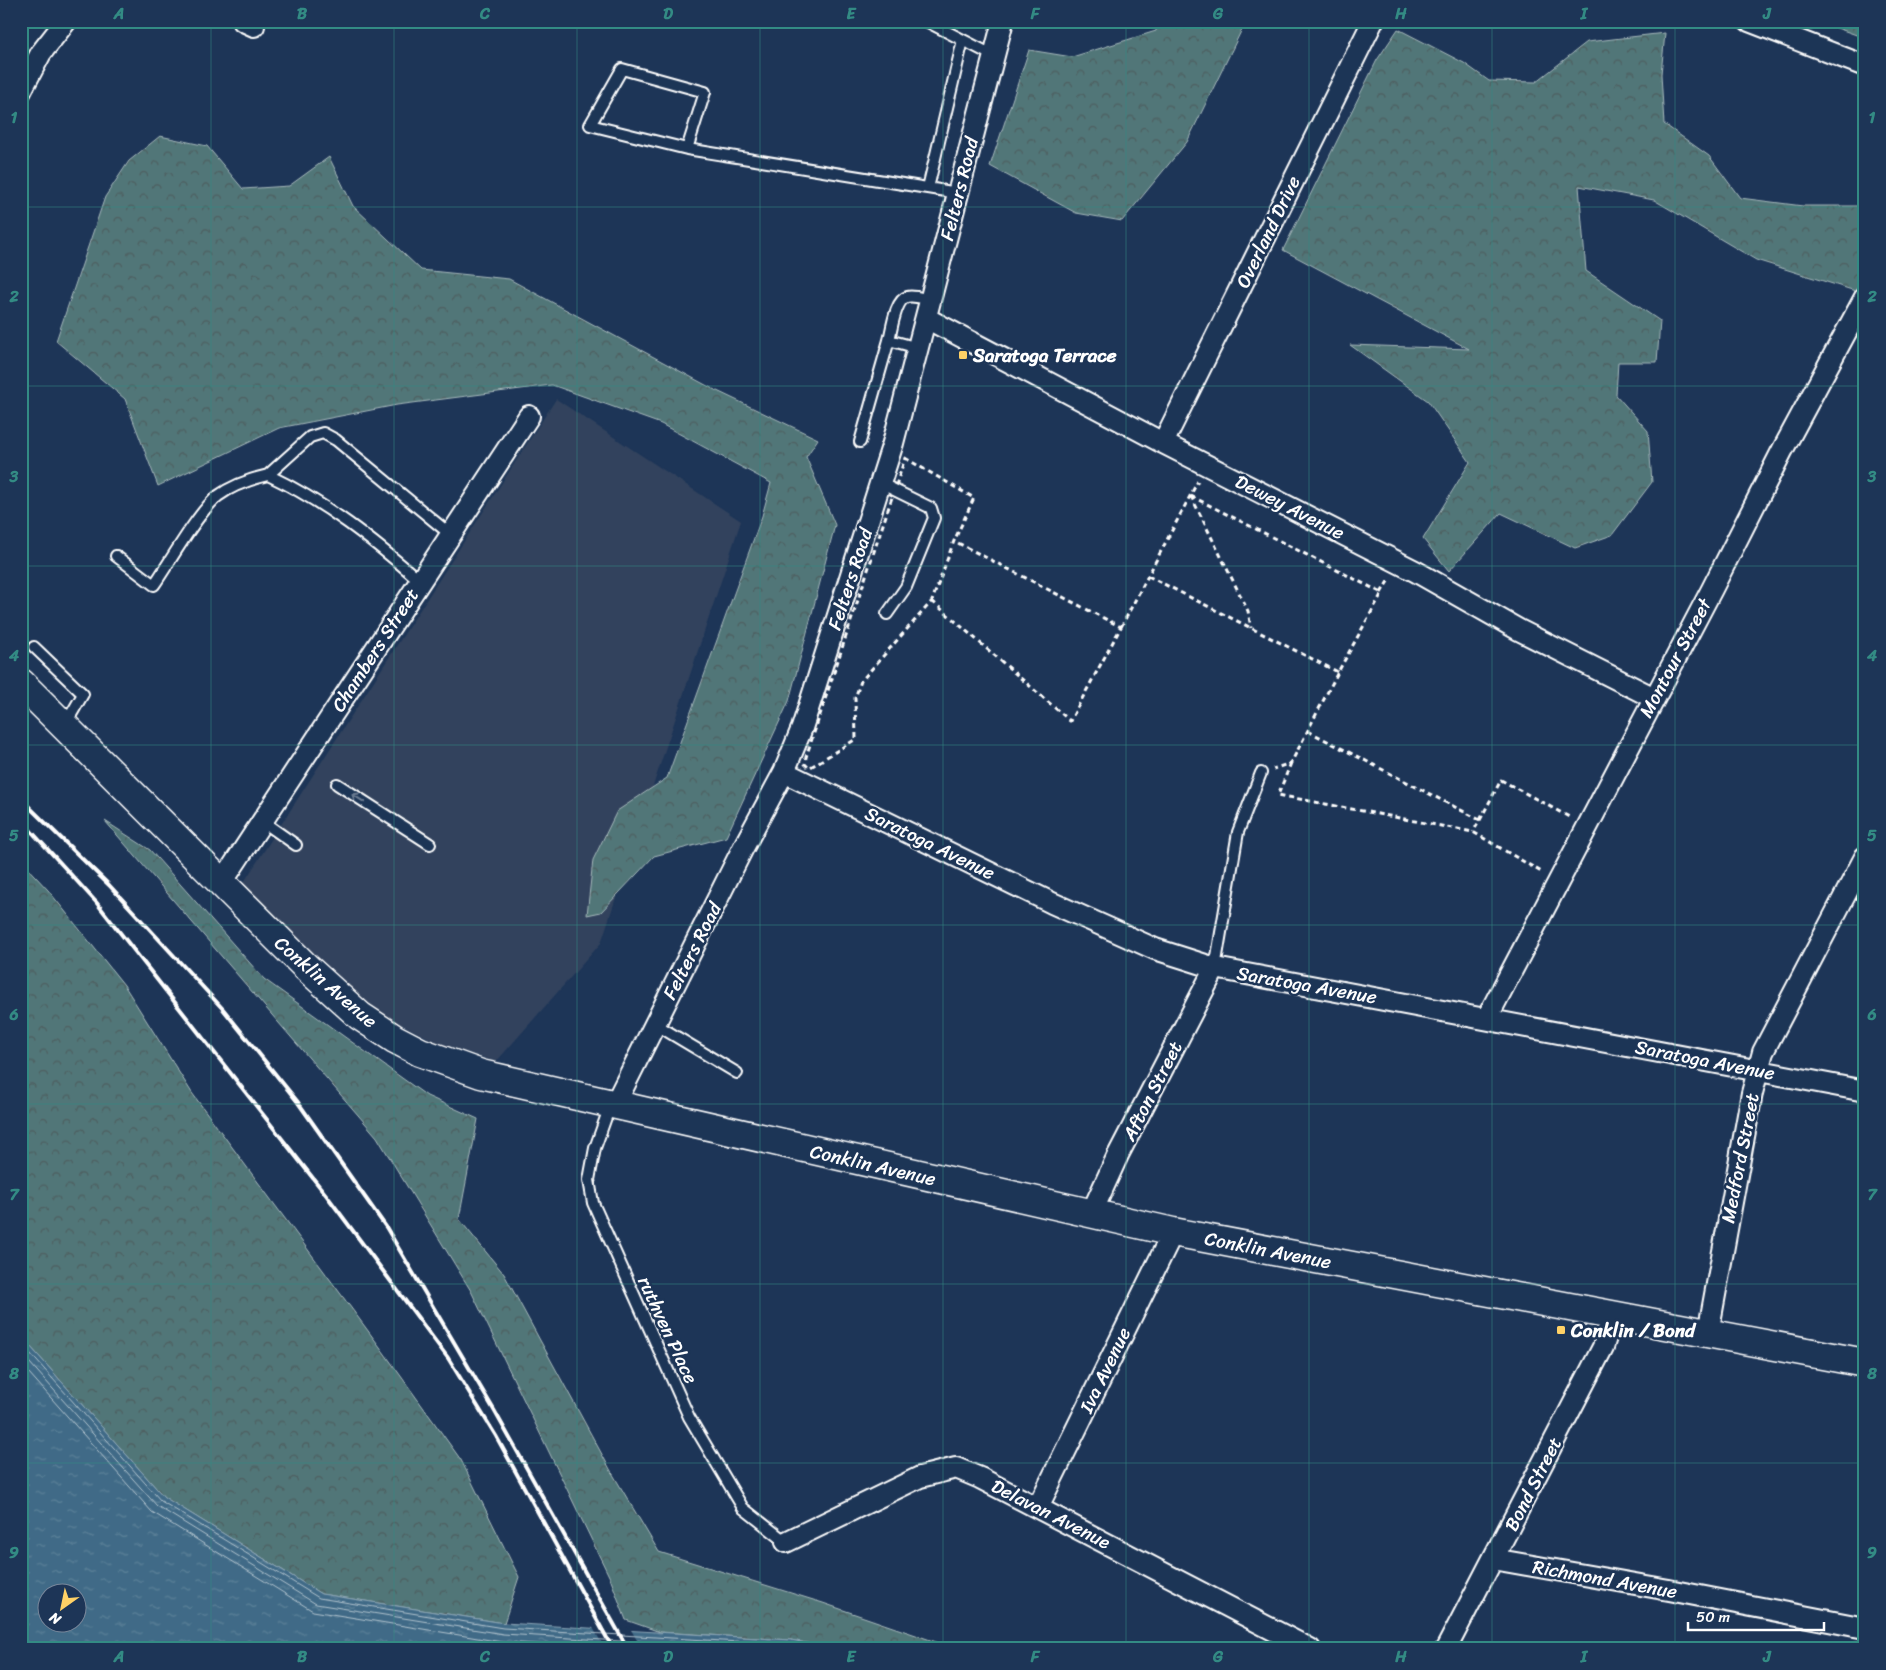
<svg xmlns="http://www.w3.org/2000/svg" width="1886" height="1670" font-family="Sriracha,sans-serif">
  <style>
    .built { fill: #31425d }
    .forest { fill: url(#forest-crowns); stroke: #a8babc }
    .water { fill: url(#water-ripples); stroke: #8ca6b7; fill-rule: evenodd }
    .pier { fill: #1d3557 }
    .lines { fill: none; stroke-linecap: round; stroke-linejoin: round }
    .shore { stroke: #b3c4cf; stroke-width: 1 }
    .service-casing { stroke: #fff; stroke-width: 14 }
    .minor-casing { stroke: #fff; stroke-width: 24 }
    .primary-casing { stroke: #fff; stroke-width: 31 }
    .path { stroke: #fff; stroke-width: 3; stroke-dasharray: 5 4; stroke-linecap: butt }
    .service { stroke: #1d3557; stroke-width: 10 }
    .minor { stroke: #1d3557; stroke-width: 20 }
    .primary { stroke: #1d3557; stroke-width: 28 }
    .rail { stroke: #fff; stroke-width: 4 }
    .oneway { stroke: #6c7c92 }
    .grid { fill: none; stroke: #338b84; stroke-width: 1; stroke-opacity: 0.55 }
    .poi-dot { fill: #ffd166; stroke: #1d3557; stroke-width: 2 }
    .labels { text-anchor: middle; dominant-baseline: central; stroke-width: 5; stroke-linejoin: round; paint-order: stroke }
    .street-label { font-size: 19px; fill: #fff; stroke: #1d3557 }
    .poi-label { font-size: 19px; font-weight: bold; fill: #fff; stroke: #1d3557; text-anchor: start }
    .neatline { fill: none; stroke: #338b84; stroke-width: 2 }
    .grid-label { font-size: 16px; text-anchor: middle; font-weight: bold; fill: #338b84 }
  </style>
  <defs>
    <pattern id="forest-crowns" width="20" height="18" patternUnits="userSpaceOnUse" patternTransform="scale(1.25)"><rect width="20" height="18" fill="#517678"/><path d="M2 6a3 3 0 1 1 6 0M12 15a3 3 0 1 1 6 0" fill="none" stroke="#4e5d5e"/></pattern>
    <pattern id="water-ripples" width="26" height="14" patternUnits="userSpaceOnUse" patternTransform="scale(1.25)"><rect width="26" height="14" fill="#406b87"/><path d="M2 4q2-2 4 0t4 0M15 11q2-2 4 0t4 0" fill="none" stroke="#5d8199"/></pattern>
  </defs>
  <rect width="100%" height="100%" fill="#1d3557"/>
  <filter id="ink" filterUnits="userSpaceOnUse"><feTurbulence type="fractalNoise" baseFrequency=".02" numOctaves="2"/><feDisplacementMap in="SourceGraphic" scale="10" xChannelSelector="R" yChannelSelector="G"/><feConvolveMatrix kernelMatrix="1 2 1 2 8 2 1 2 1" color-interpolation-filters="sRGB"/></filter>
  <g filter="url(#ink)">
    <path class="built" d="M556,399L741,521L601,943L496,1062L439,1043L388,1018L344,984L242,885Z"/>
    <path class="forest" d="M1157,21H1246L1187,142L1122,221L1076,213L990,166L1029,50L1072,57L1156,31Z
      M1817,21H1865V38Z
      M1398,29L1464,63L1489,81L1536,82L1587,42L1665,33L1661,74L1664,124L1709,156L1740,198L1803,206H1865V294L1756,260L1654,200L1579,186L1586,271L1660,321L1657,362H1618L1616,395L1648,431L1652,482L1612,535L1575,548L1501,513L1449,571L1423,539L1470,462L1428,401L1350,345L1469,349L1283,250L1377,60Z
      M160,136L207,146L243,189L289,186L329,157L353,206L421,270L509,279L715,390L818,439L806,457L835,525L789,701L726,837L654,856L601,912L587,915L593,860L617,811L667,778L762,516L771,483L661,424L552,385L397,405L279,428L158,486L125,399L56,341L105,197L129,161Z
      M105,821L150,850L264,979L427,1096L478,1119L459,1219L504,1274L611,1471L659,1552L823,1603L945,1645V1649H836L791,1640L660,1632L626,1620L610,1578L471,1291L377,1137Z
      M21,861L48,890L124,985L192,1093L380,1347L461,1460L519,1577L504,1623L321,1594L164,1497L21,1336Z"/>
    <path class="water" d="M21,1336L164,1497L321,1594L504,1623L791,1640L836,1649H21ZM48,1592H78V1622H48Z"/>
    <path class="pier" d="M592,1626L630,1628L642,1649H605Z"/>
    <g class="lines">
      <path class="shore" d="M21,1343L161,1501L319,1598L503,1628L790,1645L811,1649
        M21,1353L157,1506L316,1604L503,1634L754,1649
        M21,1364L152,1512L313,1611L502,1642L621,1649"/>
      <g class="service-casing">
        <path id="service" d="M926,21L994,56
          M687,149L705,92L622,69L590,125L687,149L958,193
          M928,188L963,40
          M889,340C892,329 895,300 907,297C914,295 924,299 931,300
          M860,442L889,340L918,348
          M268,475L310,437L323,433L336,440L451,535
          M880,483L931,508L934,518L906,587L887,614
          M116,556L154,585C170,562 198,512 218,496C233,485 251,479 268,475C325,502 373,540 420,581
          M34,647L83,694L65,725
          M337,784L430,844
          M262,821L296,845
          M1215,968L1238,832L1261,773
          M655,1024L737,1073
          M610,1106L595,1148L589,1180L593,1203L689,1417L743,1508L786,1542"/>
      </g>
      <g class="minor-casing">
        <path id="minor" d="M243,21L254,26
          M1749,21L1865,66
          M21,91L41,53L66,21
          M926,318L1163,443L1415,571L1519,630L1654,698
          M1163,443L1373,21
          M784,772L1052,903L1155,949L1215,968L1865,1091
          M221,884L529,416
          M1487,1018L1712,589L1782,451L1865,297
          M614,1106L743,848L784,772L802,728L893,443L1003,21
          M1091,1214L1118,1155L1215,968
          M1708,1333L1752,1093L1763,1052L1865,857
          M1038,1507L1173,1232
          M786,1542L920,1477L956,1468L980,1478L1310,1649
          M1493,1559L1669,1590L1865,1628
          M1446,1649L1603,1347L1613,1315"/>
      </g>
      <g class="primary-casing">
        <path id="primary" d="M21,683L307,968L360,1016L395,1039L420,1052L481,1074L1173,1232L1865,1363"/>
      </g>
      <path class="path" d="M905,458L974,498L954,541L932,601L861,681L855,698L856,739L809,768L805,764L806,757Z
        M1191,496L1382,593L1338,672L1291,763L1273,769
        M1191,496L1248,611L1251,628
        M1148,576L1338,672
        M1381,593L1390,578
        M932,601L1070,721L1121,627L954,541
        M1121,627L1198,481
        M1308,731L1480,820L1473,832
        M1291,763L1278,795L1473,832L1543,873
        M1480,820L1501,780L1571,818"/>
      <use href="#service" class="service"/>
      <use href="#minor" class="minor"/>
      <use href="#primary" class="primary"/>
      <path class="rail" d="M21,799L109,885L223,1009L297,1101L386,1227L494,1410L628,1649
        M21,820L96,902L327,1196L448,1358L496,1436L613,1649"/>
    </g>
    <defs><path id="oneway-shaft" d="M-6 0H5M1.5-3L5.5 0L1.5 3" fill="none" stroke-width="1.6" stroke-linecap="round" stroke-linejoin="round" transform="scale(1.25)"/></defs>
    <use class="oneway" href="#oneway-shaft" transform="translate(358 798) rotate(-147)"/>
  </g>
  <path class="grid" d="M211,21V1649M394,21V1649M577,21V1649M760,21V1649M943,21V1649M1126,21V1649M1309,21V1649M1492,21V1649M1675,21V1649M21,207H1865M21,386H1865M21,566H1865M21,745H1865M21,925H1865M21,1104H1865M21,1284H1865M21,1463H1865"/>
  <g class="poi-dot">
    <rect x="958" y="350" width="10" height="10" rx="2.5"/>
    <rect x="1556" y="1325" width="10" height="10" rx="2.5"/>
  </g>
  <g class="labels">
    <g class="street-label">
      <text transform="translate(959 189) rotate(-76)">Felters Road</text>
      <text transform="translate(1268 232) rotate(-64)">Overland Drive</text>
      <text transform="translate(1290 507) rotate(27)">Dewey Avenue</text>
      <text transform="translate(850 579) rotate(-72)">Felters Road</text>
      <text transform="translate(375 650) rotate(-57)">Chambers Street</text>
      <text transform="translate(1675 658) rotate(-62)">Montour Street</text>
      <text transform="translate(930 843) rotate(26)">Saratoga Avenue</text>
      <text transform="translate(692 951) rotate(-63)">Felters Road</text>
      <text transform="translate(326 982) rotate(41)">Conklin Avenue</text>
      <text transform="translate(1307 985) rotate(10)">Saratoga Avenue</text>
      <text transform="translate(1705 1060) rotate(11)">Saratoga Avenue</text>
      <text transform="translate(1152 1091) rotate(-63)">Afton Street</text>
      <text transform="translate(1740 1158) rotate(-79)">Medford Street</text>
      <text transform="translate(873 1165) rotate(13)">Conklin Avenue</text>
      <text transform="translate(1268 1250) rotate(11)">Conklin Avenue</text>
      <text transform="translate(668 1330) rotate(65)">ruthven Place</text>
      <text transform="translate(1105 1370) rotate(-64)">Iva Avenue</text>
      <text transform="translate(1533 1484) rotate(-63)">Bond Street</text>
      <text transform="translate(1051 1514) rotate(27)">Delavan Avenue</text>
      <text transform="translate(1605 1579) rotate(10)">Richmond Avenue</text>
    </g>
    <g class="poi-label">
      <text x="973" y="355">Saratoga Terrace</text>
      <text x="1571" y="1330">Conklin / Bond</text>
    </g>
  </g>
  <rect width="1886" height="1670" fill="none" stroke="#1d3557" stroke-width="55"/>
  <g transform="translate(62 1608) rotate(213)"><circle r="24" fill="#1d3557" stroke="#77869a"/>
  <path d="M0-4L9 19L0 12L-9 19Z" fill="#ffd166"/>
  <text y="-8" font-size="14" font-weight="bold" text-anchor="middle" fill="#ffffff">N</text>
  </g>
  <path d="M1688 1622v8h136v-8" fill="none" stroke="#ffffff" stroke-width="2.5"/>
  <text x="1696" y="1622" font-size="15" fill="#ffffff" stroke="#1d3557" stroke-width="4" paint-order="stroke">50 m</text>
  <rect x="28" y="28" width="1830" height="1614" class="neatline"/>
  <g class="grid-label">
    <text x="119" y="19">A</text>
    <text x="302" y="19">B</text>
    <text x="485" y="19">C</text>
    <text x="668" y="19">D</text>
    <text x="851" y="19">E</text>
    <text x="1035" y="19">F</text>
    <text x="1218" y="19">G</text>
    <text x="1401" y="19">H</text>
    <text x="1584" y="19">I</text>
    <text x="1767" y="19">J</text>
    <text x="14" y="123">1</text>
    <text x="1872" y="123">1</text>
    <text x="14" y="302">2</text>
    <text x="1872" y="302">2</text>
    <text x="14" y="482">3</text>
    <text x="1872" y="482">3</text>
    <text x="14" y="661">4</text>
    <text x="1872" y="661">4</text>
    <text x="14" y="841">5</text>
    <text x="1872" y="841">5</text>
    <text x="14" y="1020">6</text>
    <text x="1872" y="1020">6</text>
    <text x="14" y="1200">7</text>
    <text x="1872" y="1200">7</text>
    <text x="14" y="1379">8</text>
    <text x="1872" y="1379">8</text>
    <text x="14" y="1558">9</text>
    <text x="1872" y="1558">9</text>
    <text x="119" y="1662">A</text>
    <text x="302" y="1662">B</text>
    <text x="485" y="1662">C</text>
    <text x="668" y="1662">D</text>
    <text x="851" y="1662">E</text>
    <text x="1035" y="1662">F</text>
    <text x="1218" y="1662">G</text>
    <text x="1401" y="1662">H</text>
    <text x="1584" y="1662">I</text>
    <text x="1767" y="1662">J</text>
  </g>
</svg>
